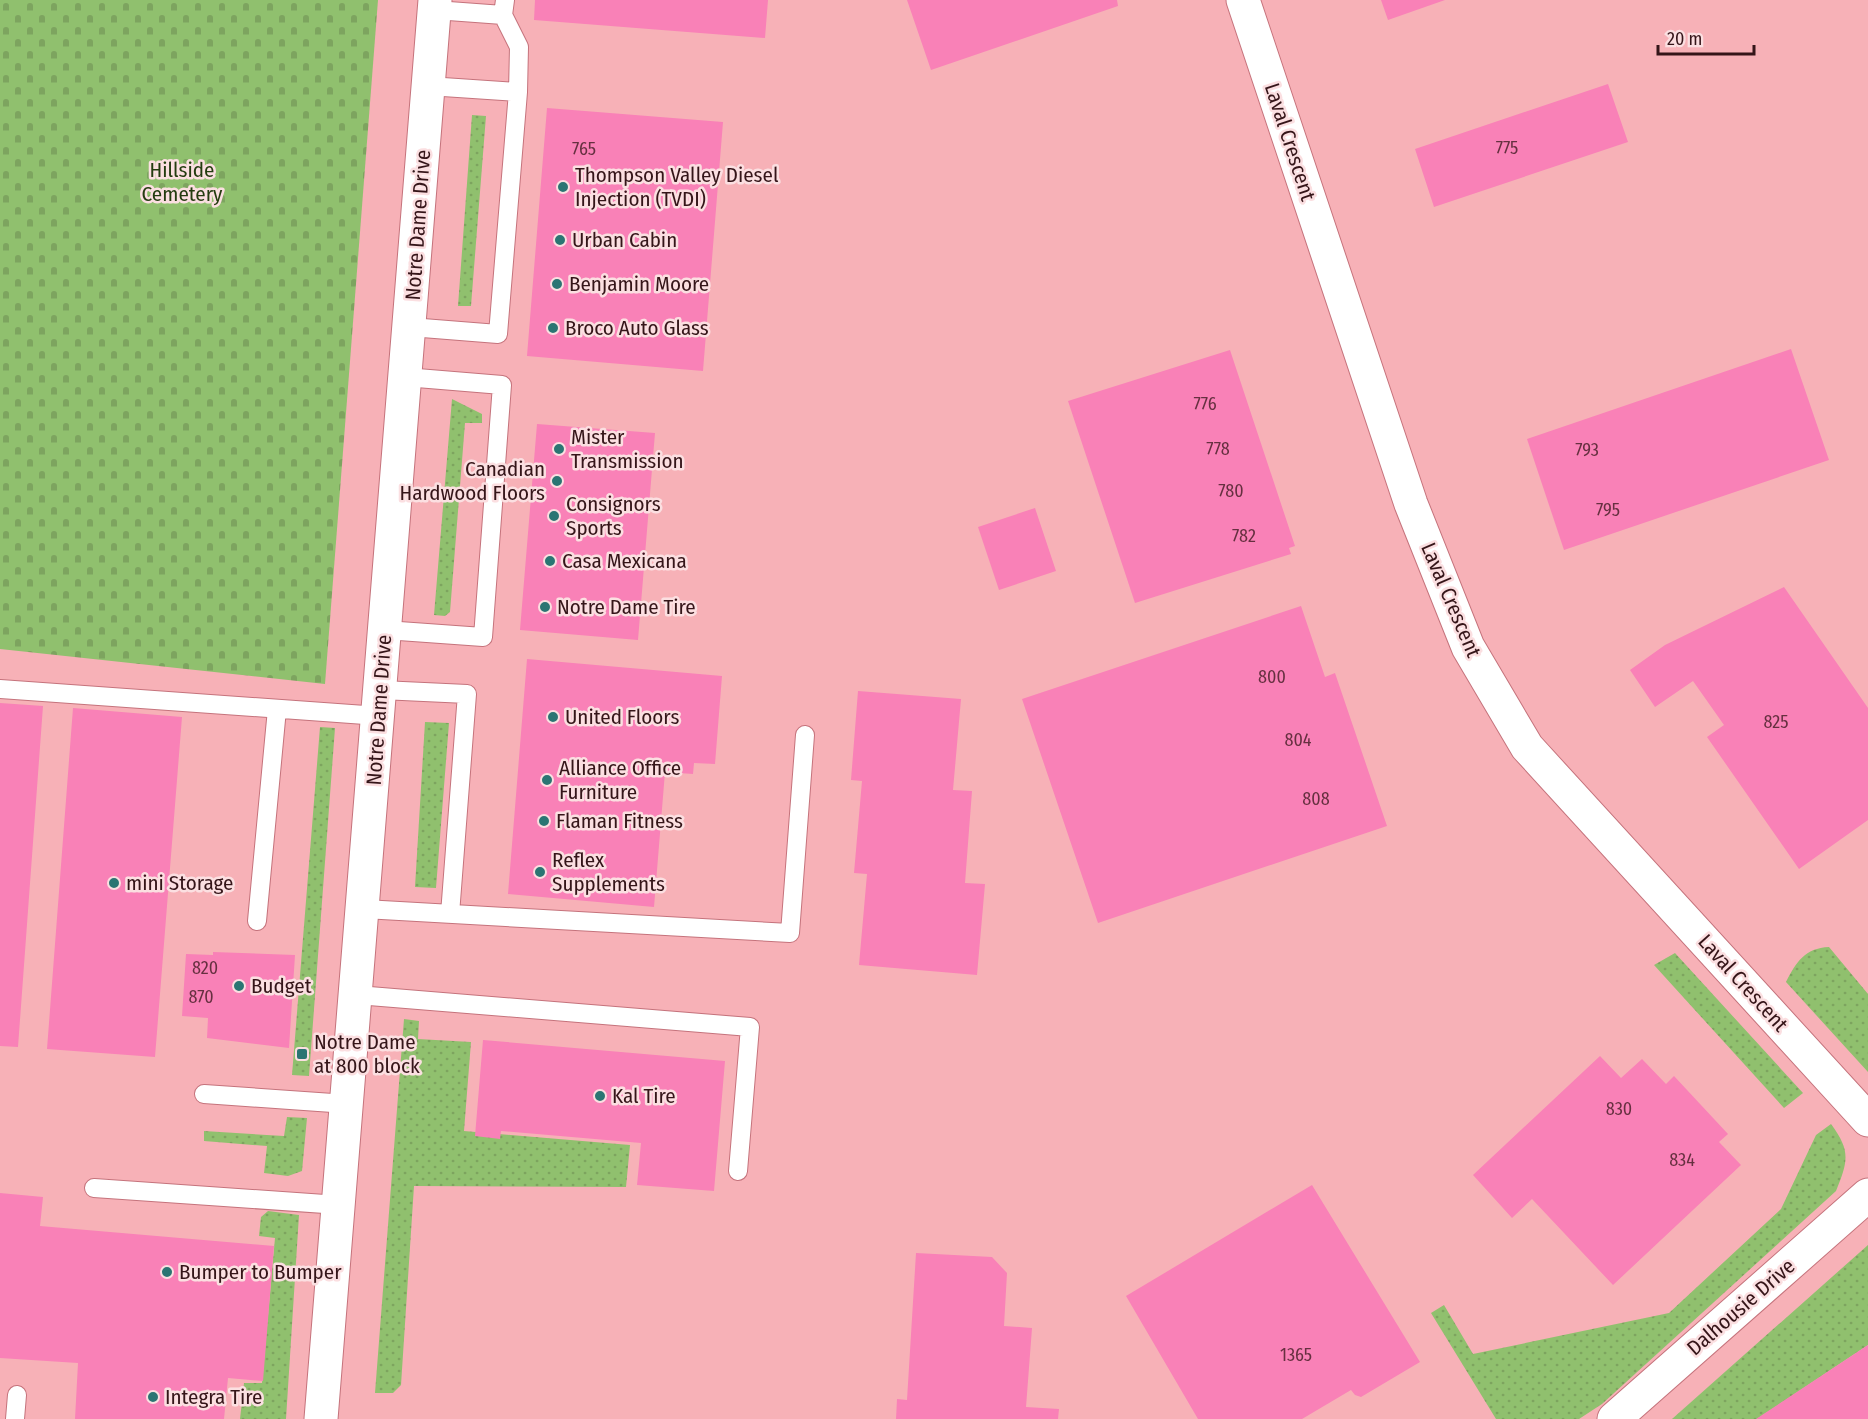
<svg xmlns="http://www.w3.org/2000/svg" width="1868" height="1419" font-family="'Fira Sans Condensed',sans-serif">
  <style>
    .green { fill: url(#green-dots) }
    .cemetery { fill: url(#cemetery-stones) }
    .building { fill: #f981b7 }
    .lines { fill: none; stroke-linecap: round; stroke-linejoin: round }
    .lane-casing { stroke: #c5737c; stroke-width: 20 }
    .street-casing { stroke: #c5737c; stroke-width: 35 }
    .secondary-casing { stroke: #c5737c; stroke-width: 35 }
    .lane { stroke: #fff; stroke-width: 18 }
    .street { stroke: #fff; stroke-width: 33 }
    .secondary { stroke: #fff; stroke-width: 33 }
    .poi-dot { fill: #2b7573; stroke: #fbdfe1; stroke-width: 2 }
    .labels { text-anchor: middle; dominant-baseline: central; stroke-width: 5; stroke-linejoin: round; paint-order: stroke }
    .number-label { font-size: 18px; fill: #663040 }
    .street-label { font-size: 21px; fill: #351519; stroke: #fbdfe1 }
    .park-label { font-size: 21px; fill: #243c10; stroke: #fbdfe1 }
    .poi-label { font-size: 21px; fill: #351519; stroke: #fbdfe1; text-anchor: start }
  </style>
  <defs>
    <pattern id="green-dots" width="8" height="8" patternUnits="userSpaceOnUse" patternTransform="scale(1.5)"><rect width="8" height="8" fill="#90c06e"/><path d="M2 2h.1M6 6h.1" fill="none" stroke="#7da45f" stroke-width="1.8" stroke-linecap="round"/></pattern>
    <pattern id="cemetery-stones" width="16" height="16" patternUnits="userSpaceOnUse" patternTransform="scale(1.5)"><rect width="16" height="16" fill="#90c06e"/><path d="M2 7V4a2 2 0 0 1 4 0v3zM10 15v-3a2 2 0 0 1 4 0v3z" fill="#7da45f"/></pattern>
  </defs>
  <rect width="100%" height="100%" fill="#f7b1b7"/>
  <path class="green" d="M472,115L486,116L471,306H458Z
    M452,399L482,414V423H465L450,612L445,616L434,615Z
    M425,722L449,723L436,888L415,887Z
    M320,727L335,728L309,1076L292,1075Z
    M1829,947L1868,994V1072L1786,982C1796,962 1805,948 1829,947Z
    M1675,953L1803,1093L1784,1108L1654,965Z
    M404,1019L419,1021L418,1039L471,1042L464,1131L630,1145L626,1187L414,1186L401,1385L393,1393H375Z
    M287,1117L307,1118L302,1171L288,1176L264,1173L267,1146L204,1141V1131L284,1136Z
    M1831,1124C1851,1151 1848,1161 1836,1191L1602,1404L1579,1419H1496L1431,1313L1444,1305L1473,1354L1669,1313L1781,1209L1816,1135Z
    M268,1211L299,1215L286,1419H240L244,1383H262L275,1238L259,1236L261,1217Z
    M1868,1245V1345L1757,1419H1672Z"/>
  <path class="cemetery" d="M0,0H378L325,684L0,649Z"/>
  <path class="building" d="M535,0H768L765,38L534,20Z
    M907,0H1117L1118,6L931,70Z
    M1381,0H1445L1388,20Z
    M1608,84L1628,142L1434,207L1415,149Z
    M547,108L723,122L703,371L527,356Z
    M1791,349L1829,460L1564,550L1527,439Z
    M1230,350L1295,546L1289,548L1291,554L1135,603L1068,401Z
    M537,424L655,433L638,640L520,630Z
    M1035,508L1056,571L999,590L978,527Z
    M1784,587L1868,708V820L1799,869L1707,737L1724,725L1693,681L1655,707L1630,670L1665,645Z
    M1301,606L1325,677L1335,673L1387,826L1098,923L1022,699Z
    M527,659L722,676L715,764L694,763L693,774L665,772L654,907L508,894Z
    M858,691L961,699L953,790L972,791L965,883L985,884L977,975L859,965L867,874L854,873L862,781L851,780Z
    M0,703L43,706L18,1047L0,1046Z
    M73,708L182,717L155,1057L47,1049Z
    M213,952L295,955L289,1048L207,1038L208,1018L182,1016L186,954L213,955Z
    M483,1040L725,1061L714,1191L637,1185L641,1143L501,1131L500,1139L475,1136Z
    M1600,1056L1621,1078L1642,1059L1666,1084L1674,1076L1728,1134L1719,1142L1741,1165L1613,1285L1532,1199L1512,1218L1473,1175Z
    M1312,1185L1420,1362L1361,1397L1355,1395L1351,1390L1302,1419H1198L1126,1296Z
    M0,1193L43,1197L40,1226L274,1246L263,1381L228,1378L224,1419H75L78,1363L0,1358Z
    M916,1253L992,1257L1007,1273L1004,1326L1032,1328L1026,1407L1059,1409L1058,1419H896L897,1399L907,1400Z
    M1868,1345V1419H1756Z"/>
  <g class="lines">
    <g class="lane-casing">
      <path id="lane" d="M435,10L503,15L505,0
        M503,15L519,47L518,92
        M410,327L498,334L518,92L428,86
        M385,630L483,637L502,385L405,377
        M0,689L379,716
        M381,690L467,694L450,914
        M364,909L790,933L805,735
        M257,921L277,709
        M357,995L750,1027L738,1171
        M204,1094L347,1104
        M94,1188L339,1205
        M15,1419L17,1395"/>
    </g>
    <g class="street-casing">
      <path id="street" d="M1243,0L1411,504L1468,647L1527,747L1868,1120
        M1614,1419L1868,1195"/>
    </g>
    <g class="secondary-casing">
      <path id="secondary" d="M321,1419L435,0"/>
    </g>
    <use href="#lane" class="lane"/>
    <use href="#street" class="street"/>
    <use href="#secondary" class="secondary"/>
  </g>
  <g class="poi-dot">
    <circle cx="563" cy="187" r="6"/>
    <circle cx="560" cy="240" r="6"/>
    <circle cx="557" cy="284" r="6"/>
    <circle cx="553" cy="328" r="6"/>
    <circle cx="559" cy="449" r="6"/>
    <circle cx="557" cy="481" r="6"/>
    <circle cx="554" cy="516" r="6"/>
    <circle cx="550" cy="561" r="6"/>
    <circle cx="545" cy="607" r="6"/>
    <circle cx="553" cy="717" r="6"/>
    <circle cx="547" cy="780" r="6"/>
    <circle cx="544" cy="821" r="6"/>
    <circle cx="540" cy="872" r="6"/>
    <circle cx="114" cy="883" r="6"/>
    <circle cx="239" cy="986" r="6"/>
    <rect x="296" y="1048" width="12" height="12" rx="3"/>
    <circle cx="600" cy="1096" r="6"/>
    <circle cx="167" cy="1272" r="6"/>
    <circle cx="153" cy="1397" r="6"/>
  </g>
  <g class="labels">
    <g class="number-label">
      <text x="1507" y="148">775</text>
      <text x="584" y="149">765</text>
      <text x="1205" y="404">776</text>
      <text x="1218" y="449">778</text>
      <text x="1587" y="450">793</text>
      <text x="1231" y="491">780</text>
      <text x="1608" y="510">795</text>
      <text x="1244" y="536">782</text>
      <text x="1272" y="677">800</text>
      <text x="1776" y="722">825</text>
      <text x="1298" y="740">804</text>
      <text x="1316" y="799">808</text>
      <text x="205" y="968">820</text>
      <text x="201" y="997">870</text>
      <text x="1619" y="1109">830</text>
      <text x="1682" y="1160">834</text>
      <text x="1296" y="1355">1365</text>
    </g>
    <g class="street-label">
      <text transform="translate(1290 142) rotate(72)">Laval Crescent</text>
      <text transform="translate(418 225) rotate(-86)">Notre Dame Drive</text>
      <text transform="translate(1451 600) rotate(67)">Laval Crescent</text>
      <text transform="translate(379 710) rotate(-86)">Notre Dame Drive</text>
      <text transform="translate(1743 983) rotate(48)">Laval Crescent</text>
      <text transform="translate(1741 1307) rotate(-41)">Dalhousie Drive</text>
    </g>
    <g class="park-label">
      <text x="182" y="170">Hillside<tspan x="182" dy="24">Cemetery</tspan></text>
    </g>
    <g class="poi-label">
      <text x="575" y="175">Thompson Valley Diesel<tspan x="575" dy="24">Injection (TVDI)</tspan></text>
      <text x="572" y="240">Urban Cabin</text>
      <text x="569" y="284">Benjamin Moore</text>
      <text x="565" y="328">Broco Auto Glass</text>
      <text x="571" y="437">Mister<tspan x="571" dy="24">Transmission</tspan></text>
      <text x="545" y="469" text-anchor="end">Canadian<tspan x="545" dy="24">Hardwood Floors</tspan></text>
      <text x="566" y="504">Consignors<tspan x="566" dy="24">Sports</tspan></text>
      <text x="562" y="561">Casa Mexicana</text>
      <text x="557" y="607">Notre Dame Tire</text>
      <text x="565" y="717">United Floors</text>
      <text x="559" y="768">Alliance Office<tspan x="559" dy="24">Furniture</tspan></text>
      <text x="556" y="821">Flaman Fitness</text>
      <text x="552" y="860">Reflex<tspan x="552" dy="24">Supplements</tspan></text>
      <text x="126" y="883">mini Storage</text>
      <text x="251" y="986">Budget</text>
      <text x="314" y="1042">Notre Dame<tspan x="314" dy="24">at 800 block</tspan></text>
      <text x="612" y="1096">Kal Tire</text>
      <text x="179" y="1272">Bumper to Bumper</text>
      <text x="165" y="1397">Integra Tire</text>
    </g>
  </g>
  <path d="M1658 45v9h96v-9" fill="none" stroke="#351519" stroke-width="3"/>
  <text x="1667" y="45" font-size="18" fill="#351519" stroke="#fbdfe1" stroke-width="4.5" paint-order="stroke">20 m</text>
</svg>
